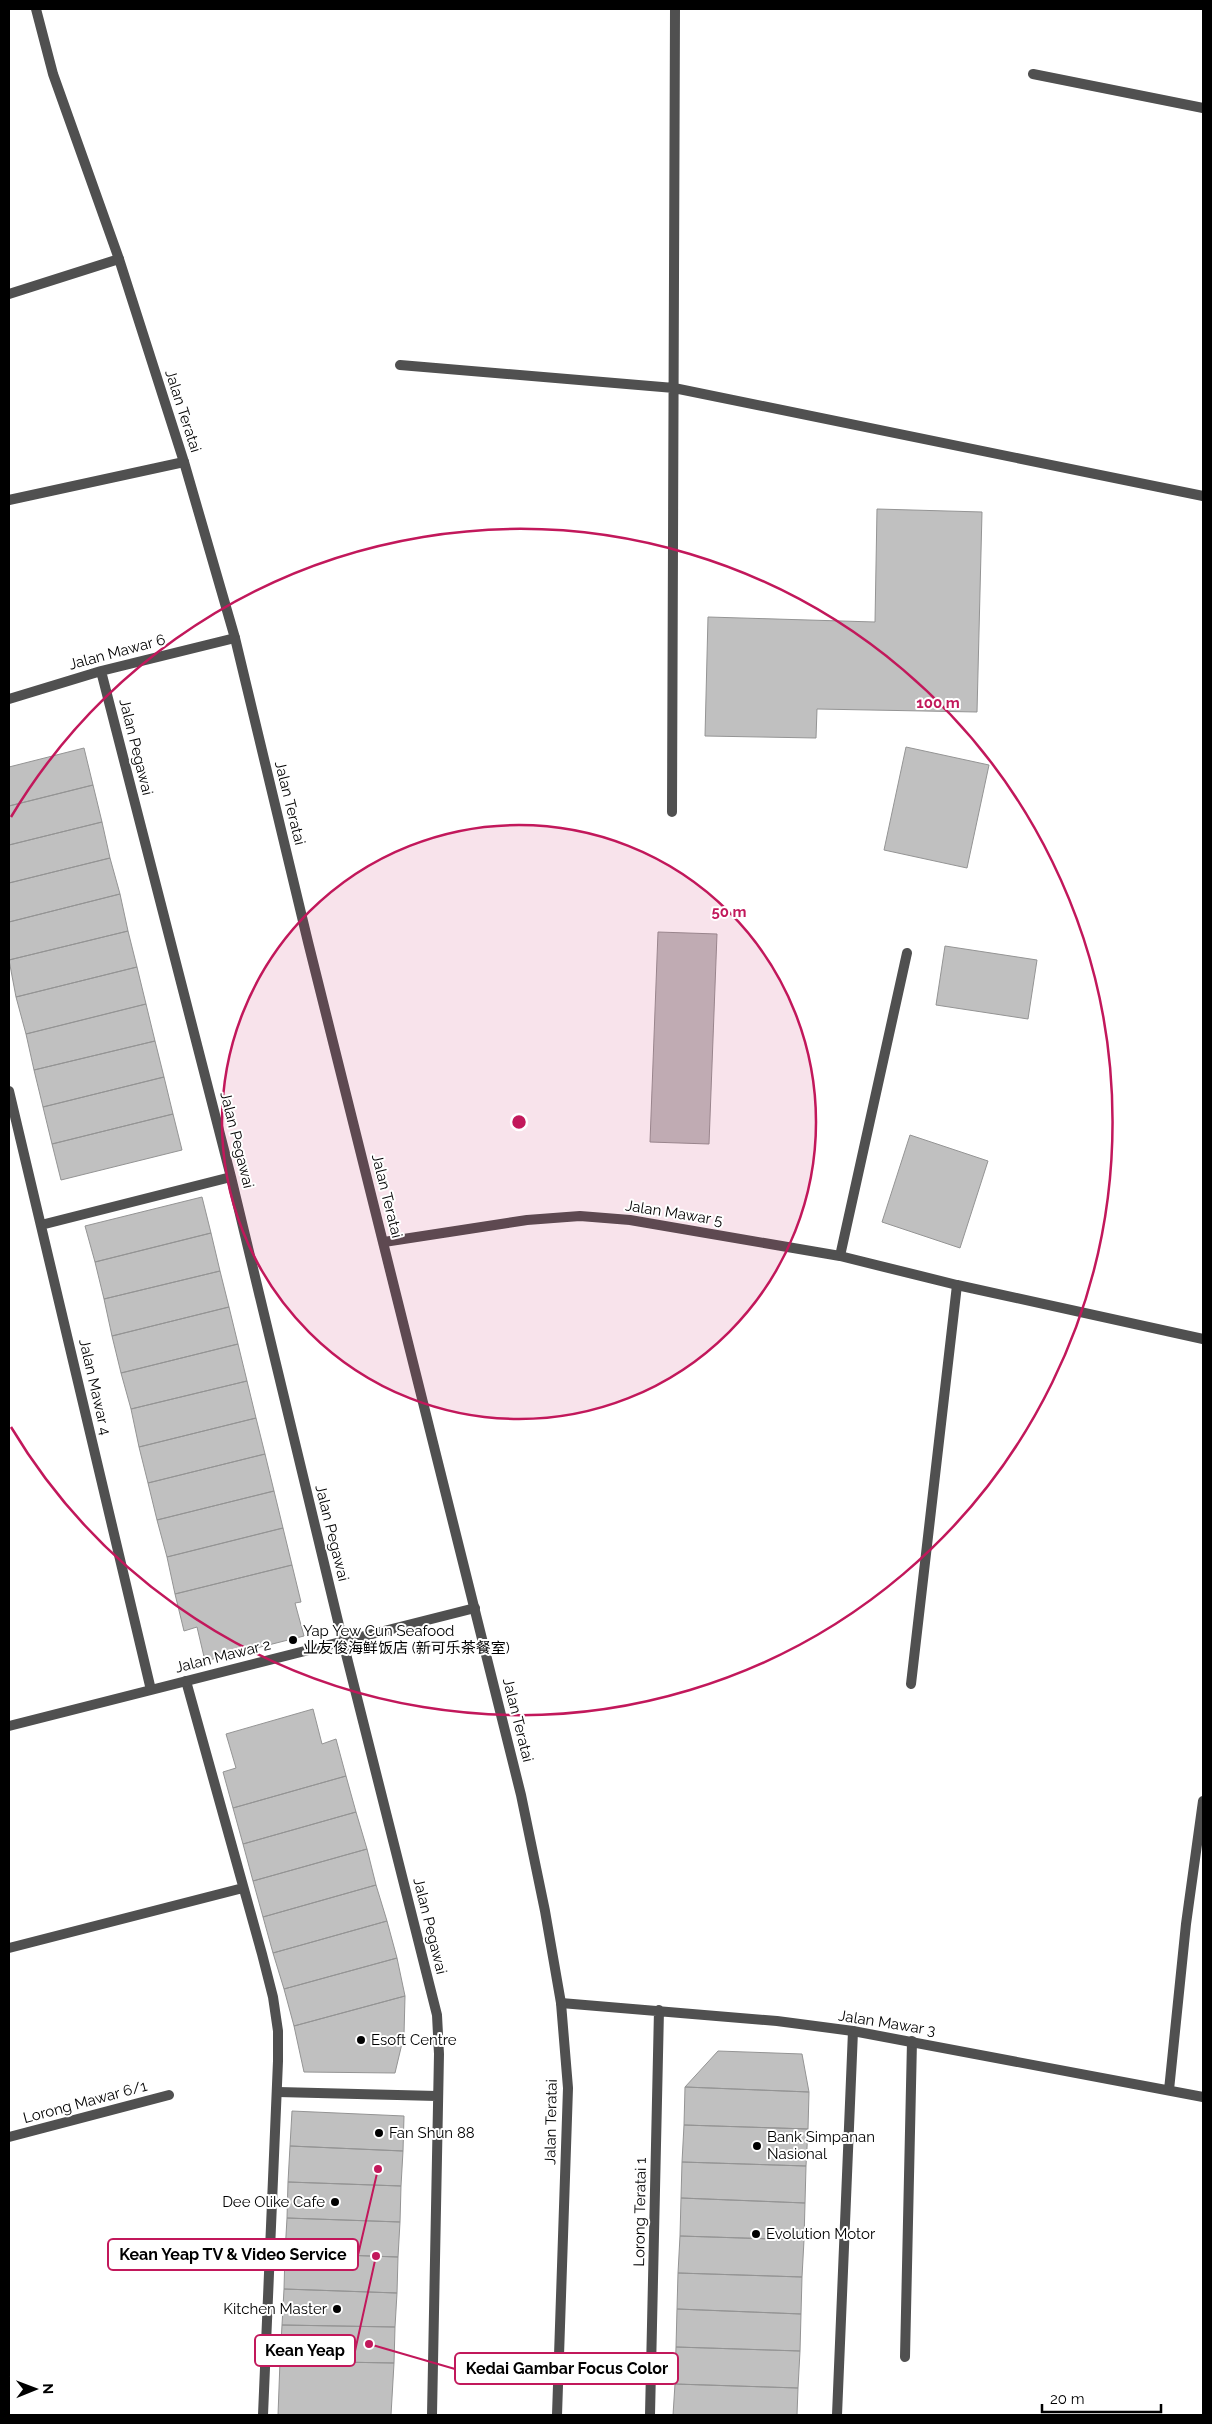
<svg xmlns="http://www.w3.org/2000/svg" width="1212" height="2424" font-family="Raleway,'Noto Sans SC',sans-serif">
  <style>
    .building { fill: #c0c0c0; stroke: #949494 }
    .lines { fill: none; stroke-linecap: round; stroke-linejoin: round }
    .service { stroke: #505050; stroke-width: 10 }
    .minor { stroke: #505050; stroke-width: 10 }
    .tertiary { stroke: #505050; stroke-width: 10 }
    .ring { fill: none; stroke: #c2185b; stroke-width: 2.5 }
    .poi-dot { fill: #000; stroke: #fff; stroke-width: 2 }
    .labels { text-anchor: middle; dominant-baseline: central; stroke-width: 4; stroke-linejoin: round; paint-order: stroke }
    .street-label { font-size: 15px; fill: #000; stroke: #fff }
    .poi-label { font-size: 15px; fill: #000; stroke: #fff; text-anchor: start }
    .centre { fill: #c2185b; stroke: #fff; stroke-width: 2.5 }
    .ring-label { font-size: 15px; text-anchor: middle; font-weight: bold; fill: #c2185b; stroke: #fff; stroke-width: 4; stroke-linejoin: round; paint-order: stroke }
    .leader { fill: none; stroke: #c2185b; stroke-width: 2 }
    .callout-dot { fill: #c2185b; stroke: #fff; stroke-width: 2 }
    .callout { fill: #fff; stroke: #c2185b; stroke-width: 2 }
    .callout-label { font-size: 16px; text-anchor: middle; font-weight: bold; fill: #000 }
  </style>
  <rect width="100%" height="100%" fill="#fff"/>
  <path class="building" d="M877,509L982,512L977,712L817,709L816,738L705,736L708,617L875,622Z
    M906,747L989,765L967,868L884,850Z
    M84,748L93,785L9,806V767Z
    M93,785L102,822L9,845V806Z
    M102,822L110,858L9,883V845Z
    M110,858L120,894L9,922V883Z
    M120,894L128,931L9,960V922Z
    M128,931L137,967L16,997L9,960Z
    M658,932L717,934L709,1144L650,1142Z
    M945,946L1037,960L1028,1019L936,1005Z
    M137,967L146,1004L26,1034L16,997Z
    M146,1004L155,1041L34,1070L26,1034Z
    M155,1041L164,1077L43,1107L34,1070Z
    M164,1077L173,1114L52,1144L43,1107Z
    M173,1114L182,1150L61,1180L52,1144Z
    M910,1135L988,1161L960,1248L882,1222Z
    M202,1197L211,1233L95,1262L85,1226Z
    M211,1233L220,1271L104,1299L95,1262Z
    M220,1271L229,1307L112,1336L104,1299Z
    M229,1307L238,1344L121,1373L112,1336Z
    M238,1344L247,1381L131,1409L121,1373Z
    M247,1381L256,1418L139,1447L131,1409Z
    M256,1418L265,1454L148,1483L139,1447Z
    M265,1454L274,1491L157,1520L148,1483Z
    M274,1491L283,1528L167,1557L157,1520Z
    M283,1528L292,1565L175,1594L167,1557Z
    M292,1565L301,1602L295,1603L304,1636L205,1661L197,1627L184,1631L175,1594Z
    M313,1709L322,1744L336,1739L346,1776L233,1808L223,1772L236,1768L226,1734Z
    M346,1776L356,1812L243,1844L233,1808Z
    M356,1812L367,1849L253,1881L243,1844Z
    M367,1849L376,1885L263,1917L253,1881Z
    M376,1885L387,1921L273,1953L263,1917Z
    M387,1921L397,1958L284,1989L273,1953Z
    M397,1958L405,1996L294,2026L284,1989Z
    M405,1996L404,2035L395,2073L304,2072L294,2026Z
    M718,2051L802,2054L809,2092L685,2087Z
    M685,2087L809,2092L808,2129L684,2125Z
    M292,2111L404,2116L403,2151L290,2146Z
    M684,2125L808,2129L806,2166L682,2162Z
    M290,2146L403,2151L401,2186L288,2182Z
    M682,2162L806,2166L805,2203L681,2198Z
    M288,2182L401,2186L400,2222L287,2218Z
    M681,2198L805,2203L804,2240L680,2236Z
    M287,2218L400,2222L398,2257L285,2253Z
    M680,2236L804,2240L802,2277L678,2273Z
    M285,2253L398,2257L397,2293L284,2289Z
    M678,2273L802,2277L801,2314L677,2309Z
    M284,2289L397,2293L395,2327L282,2325Z
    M677,2309L801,2314L800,2351L676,2347Z
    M282,2325L395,2327L394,2363L280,2361Z
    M676,2347L800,2351L798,2388L675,2384Z
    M280,2361L394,2363L391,2415H278Z
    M675,2384L798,2388L797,2415H673Z"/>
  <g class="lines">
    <path class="service" d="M9,500L184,462
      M186,1681L262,1954L273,1997L278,2031V2061L263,2415
      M9,1948L243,1888
      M905,2357L912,2041
      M837,2415L853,2031"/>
    <path class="minor" d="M1033,74L1203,108
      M9,294L119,259
      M400,365L674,388L1203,496
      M101,671L231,1177L343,1642L437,2015L439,2054L432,2415
      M9,699L101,671L235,638
      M672,812L675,9
      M9,1091L151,1690
      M41,1225L231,1177
      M384,1242L527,1220L580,1216L630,1220L840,1256L957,1285L1203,1339
      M840,1256L907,953
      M911,1684L957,1285
      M9,1726L475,1608
      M561,2003L777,2021L853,2031L1203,2097
      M1169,2090L1186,1924L1203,1801
      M278,2092L437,2096
      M9,2137L169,2095
      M650,2415L659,2010"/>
    <path class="tertiary" d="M36,9L53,74L119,259L184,462L235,638L308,942L521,1795L545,1911L561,2003L568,2088L557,2415"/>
  </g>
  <circle cx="519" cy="1122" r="297" fill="#c2185b" fill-opacity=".12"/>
  <g class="ring">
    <circle cx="519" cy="1122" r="297"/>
    <path d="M11 817A593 593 0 1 1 11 1427"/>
  </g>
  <g class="poi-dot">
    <circle cx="293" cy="1640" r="5"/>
    <circle cx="361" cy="2040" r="5"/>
    <circle cx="379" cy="2133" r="5"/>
    <circle cx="757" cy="2146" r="5"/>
    <circle cx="335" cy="2202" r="5"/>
    <circle cx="756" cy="2234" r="5"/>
    <circle cx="337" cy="2309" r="5"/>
  </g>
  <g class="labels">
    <g class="street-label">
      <text transform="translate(183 411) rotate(72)">Jalan Teratai</text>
      <text transform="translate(117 652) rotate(-15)">Jalan Mawar 6</text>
      <text transform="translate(136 747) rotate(76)">Jalan Pegawai</text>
      <text transform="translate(290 803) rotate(76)">Jalan Teratai</text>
      <text transform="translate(237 1140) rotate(76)">Jalan Pegawai</text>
      <text transform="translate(387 1196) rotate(76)">Jalan Teratai</text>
      <text transform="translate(674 1213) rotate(9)">Jalan Mawar 5</text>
      <text transform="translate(95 1387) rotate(77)">Jalan Mawar 4</text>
      <text transform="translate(332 1533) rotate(76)">Jalan Pegawai</text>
      <text transform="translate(223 1656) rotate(-14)">Jalan Mawar 2</text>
      <text transform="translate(518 1720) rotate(76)">Jalan Teratai</text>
      <text transform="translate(430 1926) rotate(76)">Jalan Pegawai</text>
      <text transform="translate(887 2023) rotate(9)">Jalan Mawar 3</text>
      <text transform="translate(85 2102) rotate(-15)">Lorong Mawar 6/1</text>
      <text transform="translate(551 2122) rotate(-89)">Jalan Teratai</text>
      <text transform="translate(640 2212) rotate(-89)">Lorong Teratai 1</text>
    </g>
    <g class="poi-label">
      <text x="303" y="1631">Yap Yew Cun Seafood<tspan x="303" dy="17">业友俊海鲜饭店 (新可乐茶餐室)</tspan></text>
      <text x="371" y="2040">Esoft Centre</text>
      <text x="389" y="2133">Fan Shun 88</text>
      <text x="767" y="2137">Bank Simpanan<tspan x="767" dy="17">Nasional</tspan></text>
      <text x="325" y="2202" text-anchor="end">Dee Olike Cafe</text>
      <text x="766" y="2234">Evolution Motor</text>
      <text x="327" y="2309" text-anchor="end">Kitchen Master</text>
    </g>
  </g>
  <circle cx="519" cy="1122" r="8" class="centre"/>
  <g class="ring-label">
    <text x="938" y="708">100 m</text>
    <text x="729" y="917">50 m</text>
  </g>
  <path class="leader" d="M378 2169L358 2255M376 2256L355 2351M369 2344L455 2369"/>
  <g class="callout-dot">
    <circle cx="378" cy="2169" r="5"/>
    <circle cx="376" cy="2256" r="5"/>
    <circle cx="369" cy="2344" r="5"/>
  </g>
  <g class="callout">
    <rect x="108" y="2239" width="250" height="31" rx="5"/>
    <rect x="255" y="2335" width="100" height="31" rx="5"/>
    <rect x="455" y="2353" width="223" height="31" rx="5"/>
  </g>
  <g class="callout-label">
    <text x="233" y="2260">Kean Yeap TV &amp; Video Service</text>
    <text x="305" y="2356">Kean Yeap</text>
    <text x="567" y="2374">Kedai Gambar Focus Color</text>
  </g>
  <rect width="1212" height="2424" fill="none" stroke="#000000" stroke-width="20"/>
  <g transform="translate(35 2389) rotate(89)" stroke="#ffffff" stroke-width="4" paint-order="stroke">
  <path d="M0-4L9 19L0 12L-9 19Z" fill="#000000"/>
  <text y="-8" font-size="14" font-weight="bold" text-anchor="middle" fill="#000000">N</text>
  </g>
  <path d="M1042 2404v8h119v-8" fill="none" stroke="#000000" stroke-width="2.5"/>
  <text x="1050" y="2404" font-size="15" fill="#000000" stroke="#ffffff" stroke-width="4" paint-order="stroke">20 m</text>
</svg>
